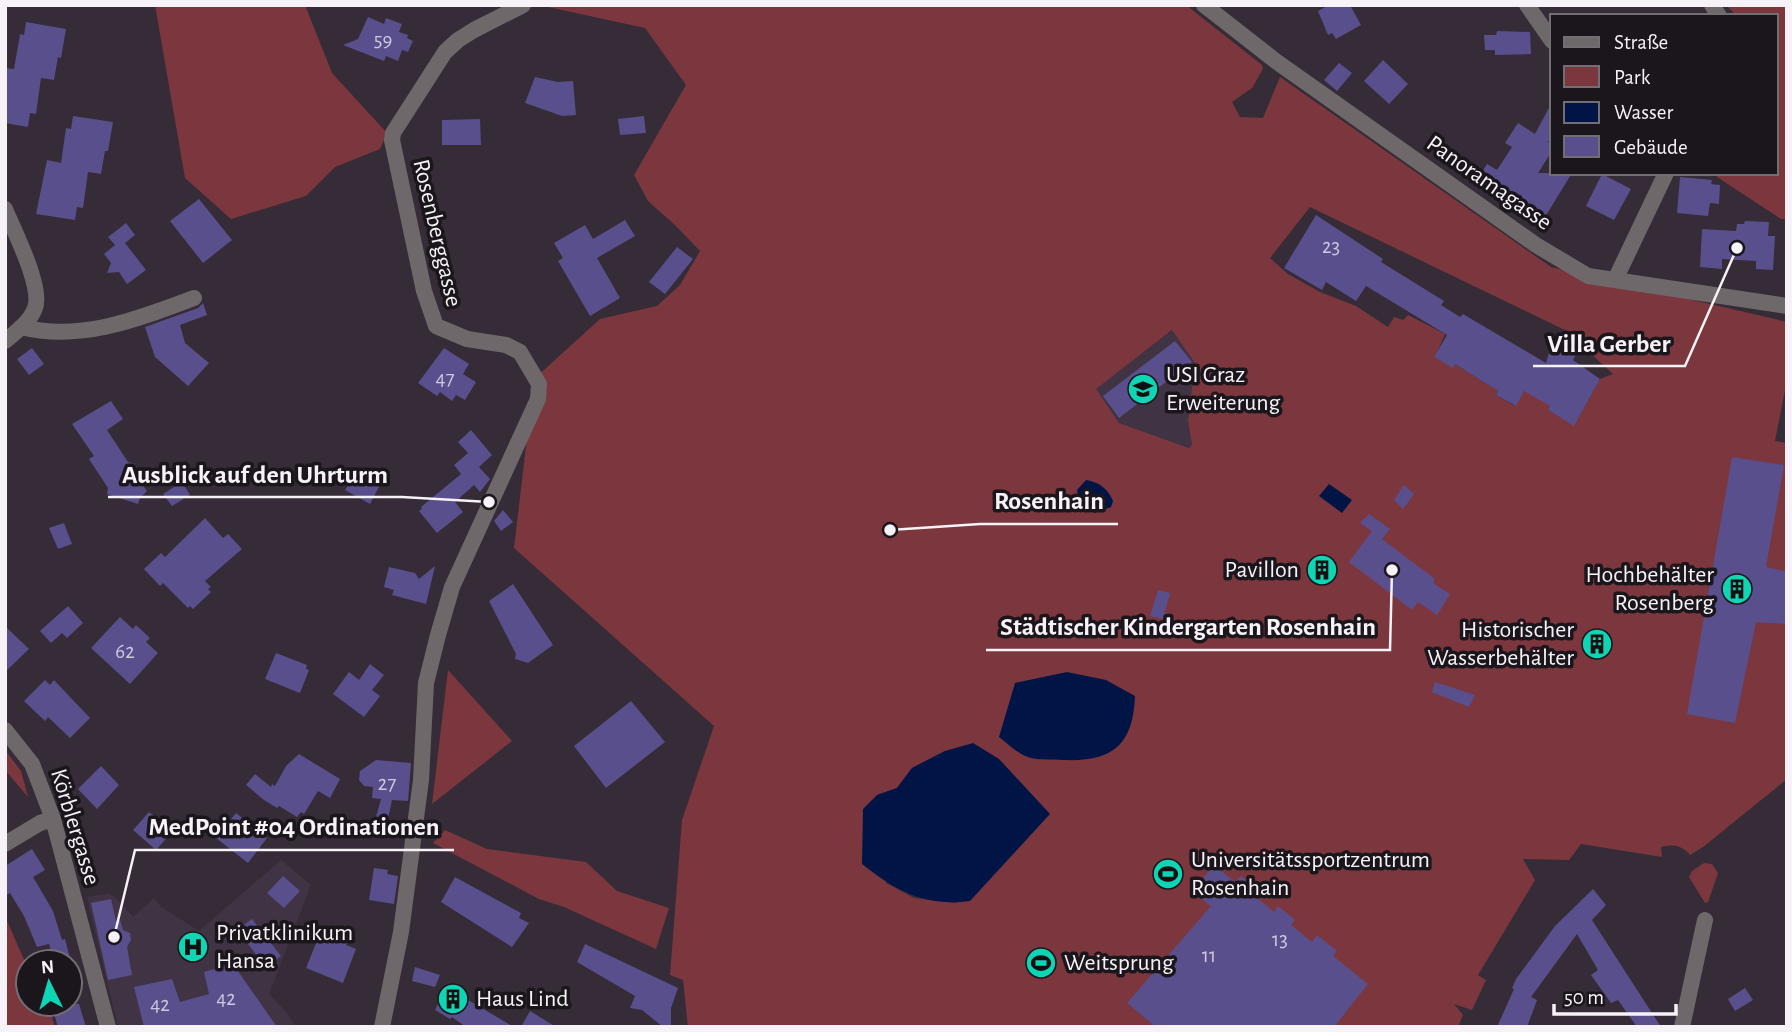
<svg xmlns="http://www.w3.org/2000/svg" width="1792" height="1032" font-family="'Alegreya Sans',sans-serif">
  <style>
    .built { fill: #403444 }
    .green { fill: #7c373e; fill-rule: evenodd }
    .water { fill: #001546 }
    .building { fill: #594f8c }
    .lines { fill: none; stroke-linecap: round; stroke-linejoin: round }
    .street { stroke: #6f686b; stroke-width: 16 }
    .labels { text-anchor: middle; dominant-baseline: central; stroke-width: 7; stroke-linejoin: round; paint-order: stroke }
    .number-label { font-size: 21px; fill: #d0c8dd }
    .street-label { font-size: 24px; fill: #f7f1f8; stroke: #1a161b }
    .poi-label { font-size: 24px; fill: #f7f1f8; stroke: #1a161b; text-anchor: start }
    .leader { fill: none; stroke: #f7f1f8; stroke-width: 2.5 }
    .callout-dot { fill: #f7f1f8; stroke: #1a161b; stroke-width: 2.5 }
    .callout-label { font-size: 26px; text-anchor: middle; font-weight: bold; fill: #f7f1f8; stroke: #1a161b; stroke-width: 7; stroke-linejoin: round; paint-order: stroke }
  </style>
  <rect width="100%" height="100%" fill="#352c37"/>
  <path class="built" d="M1173,330L1196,363L1188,420L1192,445L1190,448L1119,423L1095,389Z
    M281,860L311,885L269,994L287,1013L296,1027H118L87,897L108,894L115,897L133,917L154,898L160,906L199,931Z"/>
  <path class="green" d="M155,5H305L332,73L387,133L380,149L335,167L306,196L231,219L185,178Z
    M539,5H1186L1262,65L1263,69L1252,88L1232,102L1240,117L1263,118L1280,77L1551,267L1787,322V380L1775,441L1787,443V779L1703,847L1690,855C1681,845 1674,844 1661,847L1662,857L1581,844L1569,860L1523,859L1535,880L1478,975L1486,980L1472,1010L1454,1004L1463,1015L1458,1027H688L683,980L670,975L682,820L714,726L514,548L534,379L600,319L657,306L680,285L700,251L676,226L648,201L634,175L686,85L645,28ZM1310,207L1565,330L1613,374L1600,379L1574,425L1548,410L1550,406L1525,389L1515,406L1496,395L1498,391L1455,364L1453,367L1435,357L1445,334L1408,315L1403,320L1394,317L1388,327L1356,306L1320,292L1288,274L1270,258ZM1172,330L1195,363L1188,420L1192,445L1189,448L1119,423L1096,389ZM1046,676L1011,746L999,737ZM945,751L956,903L914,898L886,883L877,795L897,788L912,768Z
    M1726,5H1787V219H1781L1717,177L1719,173H1776V16H1737Z
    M448,670L512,741L432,804Z
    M5,750L21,771L28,797L5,770Z
    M445,830L487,849L586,862L617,891L669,908L656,949L564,907L539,899L433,843Z
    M1704,863L1712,864L1718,873L1708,902L1705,903L1689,877L1692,871Z
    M5,916L28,969V1004H48L55,1027H5Z"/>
  <path class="water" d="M1086,480C1099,482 1108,489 1113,501L1111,507L1095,513L1081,506L1077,490Z
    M1329,484L1352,500L1342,513L1319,496Z
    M1067,672L1106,680L1135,696C1133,746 1112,762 1063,760C1051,759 1036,761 1025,756C1016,752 1007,743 999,737L1015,683Z
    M973,743L999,759L1050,814L970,901C926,907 896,891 862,864L863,809L877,795L897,788L912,768L945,751Z"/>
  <path class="building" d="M1329,5H1350L1361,25L1336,39L1332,33L1328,35L1318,11Z
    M368,17L384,24L386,18L402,24L399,32L408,35L407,38L413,41L408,52L402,50L398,61L386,56L384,61L343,45L358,39Z
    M26,22L66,29L61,58L58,57L54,80L41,78L36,114L30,113L28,127L5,123V68L14,69L20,34L24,35Z
    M1497,31L1530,32L1531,54L1495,55V50H1485L1484,35H1496Z
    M1383,60L1408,84L1389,104L1364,81Z
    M1339,63L1352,73L1337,91L1324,80Z
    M535,77L558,82L573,81L576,115L562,116L525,103Z
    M1552,102V134L1548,142L1552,145V151L1538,173H1572L1545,217L1510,196L1508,199L1497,191L1493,198L1474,185L1487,164L1497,170L1512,147L1505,143L1518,123L1535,134Z
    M73,116L113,122L108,151H105L101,174L88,172L83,208L77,207L75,220L36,214L47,160L61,163L66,128L71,129Z
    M644,116L646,133L620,135L618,119Z
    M480,119L481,145H442V120Z
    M1602,174L1631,189L1614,220L1586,206Z
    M1680,177L1712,180L1711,184L1720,185L1719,204L1710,203L1708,216L1677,213Z
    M199,199L232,240L203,263L170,221Z
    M1316,215L1383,259L1381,262L1444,301L1441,305L1460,317L1463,314L1546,363L1549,353L1552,355L1561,342L1578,351L1573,360L1600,379L1574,426L1548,410L1550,406L1524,391L1516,406L1496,395L1498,391L1455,364L1453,368L1434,357L1447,335L1366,286L1356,301L1326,282L1322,290L1284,268Z
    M625,220L635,236L597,258L620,298L590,316L558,261L563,258L554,243L585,225L593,239Z
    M1745,221L1769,222L1768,236H1775L1773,270L1756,269V261L1722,259V269L1700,267L1702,229L1736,231L1737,224H1744Z
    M126,223L135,235L125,243L146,270L127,284L119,272L107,273L111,263L104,254L115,245L108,237Z
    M677,247L693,259L665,294L649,282Z
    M203,303L207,315L180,325L185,343L209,363L188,386L155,357L145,327L198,308Z
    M1175,341L1192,362L1119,418L1103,396Z
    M32,348L44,364L29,375L17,359Z
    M444,348L469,364L463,374L476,382L465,400L456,395L452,401L440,392L437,396L418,383Z
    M111,401L123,419L107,430L128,462L135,464L134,473L147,491L140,498L138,504L107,494L108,488L89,459L94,456L72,424Z
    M471,430L492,455L479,467L490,479L480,492L474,485L455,502L463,512L437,533L419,511L422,509L421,507L461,474L454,465L468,453L458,442Z
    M1732,457L1784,465L1766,567L1787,572V624L1756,622L1735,723L1687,714Z
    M359,468L383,479L370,504L345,490Z
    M182,482L190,495L172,506L163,494Z
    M1404,485L1414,494L1403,509L1394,500Z
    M503,510L513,522L501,531L494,521Z
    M1369,514L1390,529L1382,539L1435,579L1433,583L1450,594L1437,615L1418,602L1412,610L1349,562L1372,531L1360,523Z
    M205,518L223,538L228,534L242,549L205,581L211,587L208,589L211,592L193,609L190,606L188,608L163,583L160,586L144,569L161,553L165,557Z
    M64,523L72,544L58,549L49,528Z
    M435,566L426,604L392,595L394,590L384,587L389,567L415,573L419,579Z
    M513,584L553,645L528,663L515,659L516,654L489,601Z
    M1158,590L1170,593L1163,619L1150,616Z
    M68,606L83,623L67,638L62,633L51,643L40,631Z
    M120,617L133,629L136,625L150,638L146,642L158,653L130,684L91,648Z
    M5,626L29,649L5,672Z
    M1586,632L1608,633L1607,655L1585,654Z
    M276,653L307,665L306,669L309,670L300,693L265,679Z
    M370,664L384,675L372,690L380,696L364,717L333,694L349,672L359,680Z
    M45,680L50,685L54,680L90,718L70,738L48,717L45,721L24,701Z
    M1435,682L1475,695L1469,707L1432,692Z
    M631,701L665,742L606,788L574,746Z
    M299,754L340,779L330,798L318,791L304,814L301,812L297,817L279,806L277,808L264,800L246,785L255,774L271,787L272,784L275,786L286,766Z
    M376,760L411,763L408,801L392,800L386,828L374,824L381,799L372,798L373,787L364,786L359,780L360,771Z
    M101,766L119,785L97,809L78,789Z
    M149,812L172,832L156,850L133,830Z
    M236,813L267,838L248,863L216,838Z
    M32,849L45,870L33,877L53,911L62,940L65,939L71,962H54L49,944L37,947L24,916L10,893L5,896V866Z
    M1214,865L1235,882L1241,876L1255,887L1251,893L1274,912L1278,906L1295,920L1291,925L1312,942L1317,935L1337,951L1333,956L1368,984L1334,1027H1156L1127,1003L1211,906L1192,892Z
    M374,868L388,870L387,874L398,876L394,904L369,900Z
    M283,876L300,891L284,908L267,893Z
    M455,877L521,913L519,918L529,923L512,947L441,902Z
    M1593,889L1606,905L1592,920L1661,1027H1637L1618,1000L1611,1003L1591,975L1598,970L1577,934L1531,997L1537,1000L1527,1027H1497L1514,989L1512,988L1516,979L1555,926Z
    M111,899L116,921L120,920L123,930L130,933L131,940L127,947L132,975L108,980L91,903Z
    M252,919L281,956L266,967L237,930Z
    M321,931L332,936L334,931L349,937L346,945L356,949L343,983L306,968Z
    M585,944L678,988L671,1008V1027H663L642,1010L630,1008L635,996L577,962Z
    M233,964L277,1027H144L134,987L172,979L180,1002L209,994L204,972Z
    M415,967L440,975L435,987L412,981Z
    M446,987L514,1027H466L452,1017L450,1019L435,1010Z
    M1745,988L1753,1000L1735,1011L1728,999Z
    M51,1004H79L86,1027H58Z
    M530,1011L556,1027H521Z"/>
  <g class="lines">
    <path class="street" d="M1204,5L1277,62L1536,245L1588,276L1787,306
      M1527,5L1552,41
      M1712,5L1719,16
      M5,209C14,231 43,287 35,308C30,322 16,332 5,341
      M1615,280L1666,173
      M21,327C81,342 138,319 194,298
      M5,730L32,764L53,819L108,1027
      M5,844L40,823L53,819
      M382,1027L401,932L421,780L426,683L438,635L452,587L538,399L539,384L520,352L506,345L467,339L436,326L424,291L392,140L393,133L445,52L458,40L474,30L523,5
      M1682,1027L1705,920"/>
  </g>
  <defs>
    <g id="university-disc" transform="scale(1.575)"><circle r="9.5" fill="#0ed5b4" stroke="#1a161b"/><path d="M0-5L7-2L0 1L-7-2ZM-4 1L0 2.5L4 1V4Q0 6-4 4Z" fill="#111"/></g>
    <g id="building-disc" transform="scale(1.575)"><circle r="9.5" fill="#0ed5b4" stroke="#1a161b"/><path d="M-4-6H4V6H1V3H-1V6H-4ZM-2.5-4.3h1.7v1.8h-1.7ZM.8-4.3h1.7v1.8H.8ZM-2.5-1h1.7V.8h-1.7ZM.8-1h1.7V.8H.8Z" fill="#111"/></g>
    <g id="stadium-disc" transform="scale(1.575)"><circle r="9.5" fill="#0ed5b4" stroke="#1a161b"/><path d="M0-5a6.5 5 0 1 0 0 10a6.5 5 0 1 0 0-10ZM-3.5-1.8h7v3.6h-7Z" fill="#111"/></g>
    <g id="hospital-disc" transform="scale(1.575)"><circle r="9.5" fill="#0ed5b4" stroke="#1a161b"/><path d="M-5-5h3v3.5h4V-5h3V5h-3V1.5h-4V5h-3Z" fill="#111"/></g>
  </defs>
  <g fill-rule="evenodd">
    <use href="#university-disc" x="1143" y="389"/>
    <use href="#building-disc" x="1322" y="570"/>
    <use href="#building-disc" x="1737" y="589"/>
    <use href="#building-disc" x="1597" y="644"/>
    <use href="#stadium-disc" x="1168" y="874"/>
    <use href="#hospital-disc" x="193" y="947"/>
    <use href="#stadium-disc" x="1041" y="963"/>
    <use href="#building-disc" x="453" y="999"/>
  </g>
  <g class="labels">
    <g class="number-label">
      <text x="383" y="39">59</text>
      <text x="1331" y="246">23</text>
      <text x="445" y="378">47</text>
      <text x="125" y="651">62</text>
      <text x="387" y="783">27</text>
      <text x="1280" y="939">13</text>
      <text x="1209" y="955">11</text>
      <text x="226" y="998">42</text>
      <text x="160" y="1004">42</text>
    </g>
    <g class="street-label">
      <text transform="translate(1489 183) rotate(35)">Panoramagasse</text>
      <text transform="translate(437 233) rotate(77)">Rosenberggasse</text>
      <text transform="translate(75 827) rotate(73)">Körblergasse</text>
    </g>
    <g class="poi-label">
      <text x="1166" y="375">USI Graz<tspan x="1166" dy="28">Erweiterung</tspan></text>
      <text x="1299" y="570" text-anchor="end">Pavillon</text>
      <text x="1714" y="575" text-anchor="end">Hochbehälter<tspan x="1714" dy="28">Rosenberg</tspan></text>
      <text x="1574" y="630" text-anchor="end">Historischer<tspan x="1574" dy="28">Wasserbehälter</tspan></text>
      <text x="1191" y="860">Universitätssportzentrum<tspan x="1191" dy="28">Rosenhain</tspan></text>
      <text x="216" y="933">Privatklinikum<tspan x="216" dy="28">Hansa</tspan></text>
      <text x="1064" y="963">Weitsprung</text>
      <text x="476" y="999">Haus Lind</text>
    </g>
  </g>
  <path class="leader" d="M1737 248L1685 366H1533M489 502L402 497H108M890 530L980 524H1118M1392 570L1390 650H986M114 937L135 850H454"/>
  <g class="callout-dot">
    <circle cx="1737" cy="248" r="7"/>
    <circle cx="489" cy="502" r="7"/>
    <circle cx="890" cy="530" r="7"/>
    <circle cx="1392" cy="570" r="7"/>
    <circle cx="114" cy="937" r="7"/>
  </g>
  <g class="callout-label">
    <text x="1609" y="352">Villa Gerber</text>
    <text x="255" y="483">Ausblick auf den Uhrturm</text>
    <text x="1049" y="509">Rosenhain</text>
    <text x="1188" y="635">Städtischer Kindergarten Rosenhain</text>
    <text x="294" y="835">MedPoint #04 Ordinationen</text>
  </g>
  <rect width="1792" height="1032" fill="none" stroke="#f7f1f8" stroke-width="14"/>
  <rect x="1550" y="14" width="228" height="161" fill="#1a161b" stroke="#726e73" stroke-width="2"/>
  <rect x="1564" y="37" width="35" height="10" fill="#6f686b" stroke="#726e73" stroke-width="2"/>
  <text x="1614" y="49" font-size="21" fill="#f7f1f8">Straße</text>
  <rect x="1564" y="66" width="35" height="21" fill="#7c373e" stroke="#726e73" stroke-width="2"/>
  <text x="1614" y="84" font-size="21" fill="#f7f1f8">Park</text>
  <rect x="1564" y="102" width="35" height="21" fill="#001546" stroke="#726e73" stroke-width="2"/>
  <text x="1614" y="119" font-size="21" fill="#f7f1f8">Wasser</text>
  <rect x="1564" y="136" width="35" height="21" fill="#594f8c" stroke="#726e73" stroke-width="2"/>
  <text x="1614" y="154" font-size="21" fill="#f7f1f8">Gebäude</text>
  <g transform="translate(49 983) rotate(355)"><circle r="33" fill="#1a161b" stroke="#726e73" stroke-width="2"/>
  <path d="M0-5L12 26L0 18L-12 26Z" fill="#0ed5b4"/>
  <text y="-10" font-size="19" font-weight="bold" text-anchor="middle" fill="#f7f1f8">N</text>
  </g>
  <path d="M1554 1004v10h122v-10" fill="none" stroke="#f7f1f8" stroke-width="3.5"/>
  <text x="1564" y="1004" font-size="21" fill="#f7f1f8" stroke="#1a161b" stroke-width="5" paint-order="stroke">50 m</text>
</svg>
